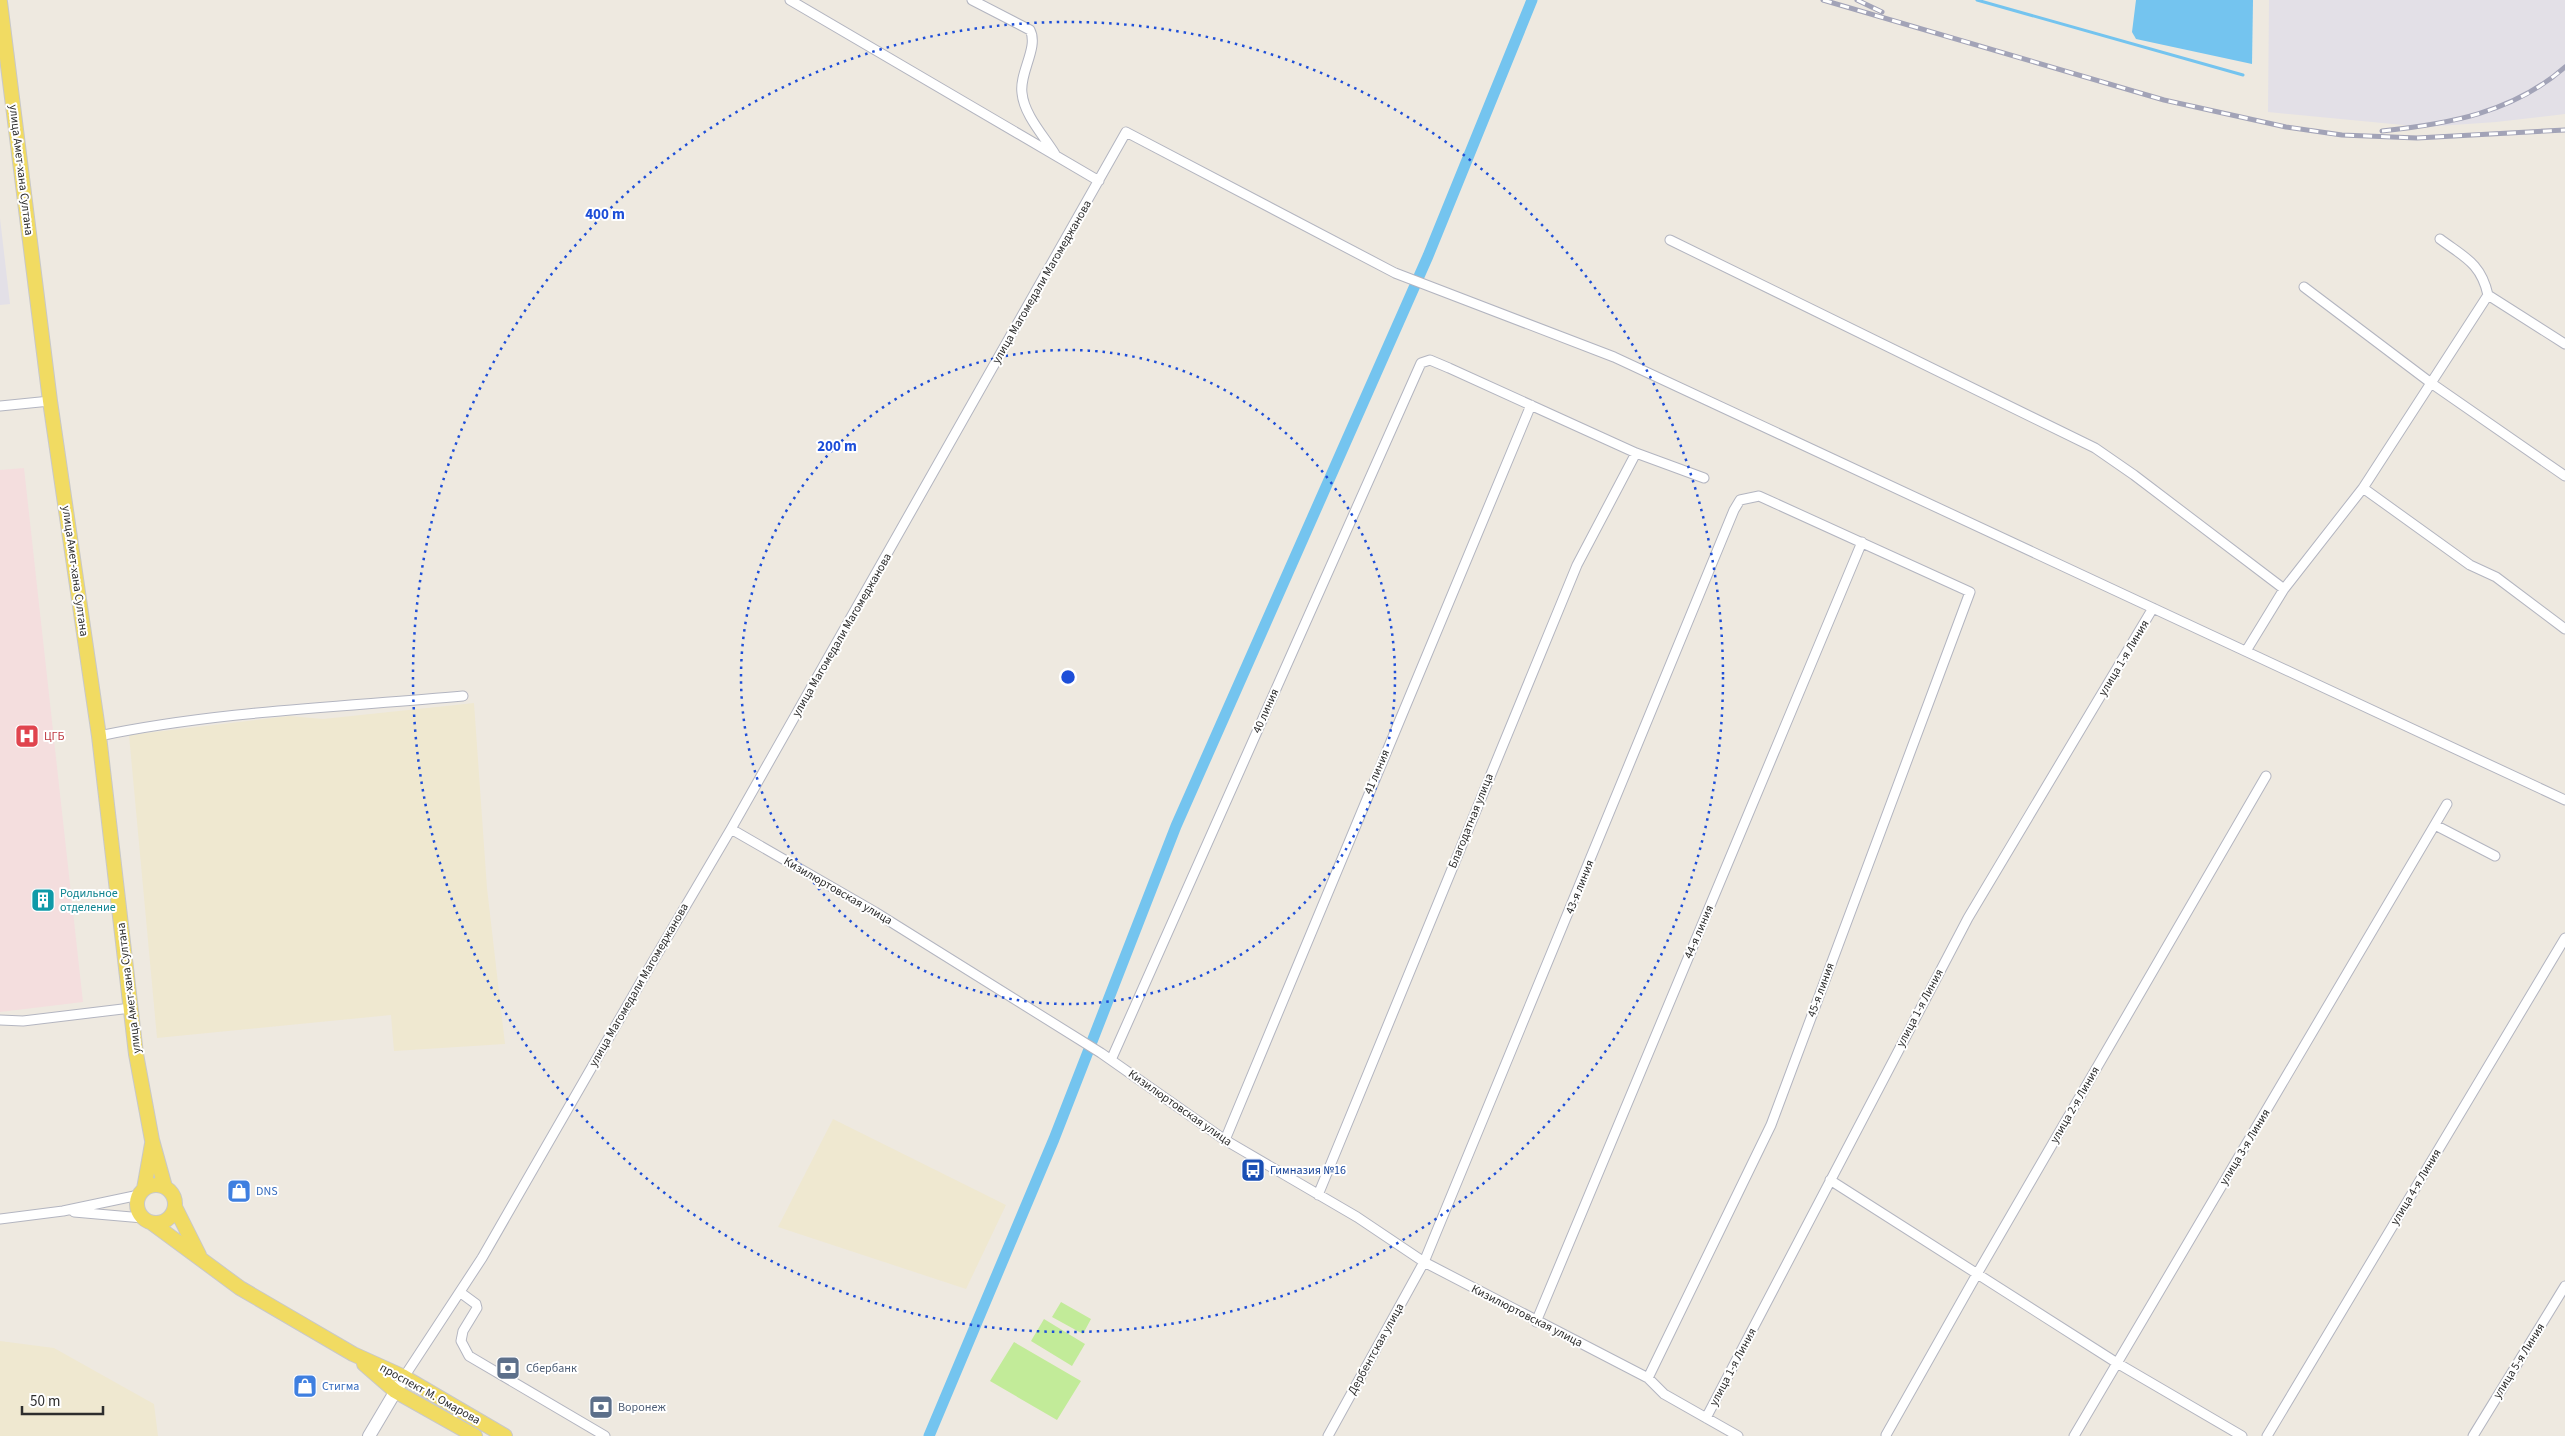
<svg xmlns="http://www.w3.org/2000/svg" width="2565" height="1436" font-family="'Source Sans 3',sans-serif">
  <style>
    .industrial { fill: #e3e0e7 }
    .education { fill: #efe8d0 }
    .medical { fill: #f4dede }
    .pitch { fill: #c2eb99 }
    .water { fill: #74c4ef }
    .lines { fill: none; stroke-linecap: round; stroke-linejoin: round }
    .stream { stroke: #74c4ef; stroke-width: 3 }
    .canal { stroke: #74c4ef; stroke-width: 11 }
    .minor-casing { stroke: #b3b5c0; stroke-width: 11 }
    .secondary-casing { stroke: #b3b5c0; stroke-width: 14 }
    .primary-casing { stroke: #c8c8c8; stroke-width: 16 }
    .minor { stroke: #fff; stroke-width: 9 }
    .secondary { stroke: #fff; stroke-width: 12 }
    .primary { stroke: #f1db62; stroke-width: 14 }
    .rail-casing { stroke: #a2a3b7; stroke-width: 5 }
    .rail { stroke: #fff; stroke-width: 3; stroke-dasharray: 9; stroke-linecap: butt }
    .ring { fill: none; stroke: #1d4ed8; stroke-width: 2.5; stroke-dasharray: 2.5 5 }
    .labels { text-anchor: middle; dominant-baseline: central; stroke-width: 4; stroke-linejoin: round; paint-order: stroke }
    .street-label { font-size: 12px; fill: #2d2d2d; stroke: #fff }
    .health-label { font-size: 12px; fill: #be3a42; stroke: #fff; text-anchor: start }
    .culture-label { font-size: 12px; fill: #0d838f; stroke: #fff; text-anchor: start }
    .transit-label { font-size: 12px; fill: #164399; stroke: #fff; text-anchor: start }
    .shop-label { font-size: 12px; fill: #366cbe; stroke: #fff; text-anchor: start }
    .service-label { font-size: 12px; fill: #4e5e75; stroke: #fff; text-anchor: start }
    .centre { fill: #1d4ed8; stroke: #fff; stroke-width: 2.5 }
    .ring-label { font-size: 15px; text-anchor: middle; font-weight: bold; fill: #1d4ed8; stroke: #fff; stroke-width: 4; stroke-linejoin: round; paint-order: stroke }
  </style>
  <rect width="100%" height="100%" fill="#eee9e0"/>
  <path class="industrial" d="M2269,0H2565V114L2496,122L2424,127L2268,112Z
    M0,218L10,304L0,305Z"/>
  <path class="education" d="M474,703L487,888L505,1044L394,1051L391,1015L157,1038L129,735L289,716L323,719Z
    M833,1119L1006,1205L966,1289L778,1227Z
    M0,1341L54,1348L154,1404L158,1436H0Z"/>
  <path class="medical" d="M24,468L83,1002L0,1012V470Z"/>
  <path class="pitch" d="M1061,1302L1091,1319L1083,1334L1052,1317Z
    M1044,1319L1085,1344L1072,1366L1031,1341Z
    M1014,1342L1081,1381L1057,1420L990,1381Z"/>
  <path class="water" d="M2136,0H2253L2252,64L2136,39L2132,32Z"/>
  <g class="lines">
    <path class="stream" d="M1977,0L2243,75"/>
    <path class="canal" d="M929,1436L1054,1139L1176,826L1428,256L1532,0"/>
    <g class="minor-casing">
      <path id="minor" d="M790,0L1099,181
        M972,0L1030,30C1039,47 1019,73 1022,93C1024,115 1044,136 1055,154
        M2440,239C2464,257 2481,263 2488,295
        M1670,240L2095,448L2134,475L2284,589
        M2304,287L2431,383L2363,488
        M2565,344L2488,295L2431,383L2565,476
        M0,406L50,401
        M2246,651L2284,589L2363,488L2470,565L2496,577L2565,629
        M99,736C219,711 342,707 463,696
        M2435,825L2495,856
        M731,829L875,912L1101,1053L1225,1140L1357,1217L1424,1262L1648,1378L1664,1394L1738,1436
        M0,1020L23,1021L131,1008
        M1111,1060L1421,363L1430,360L1449,368L1636,453L1704,478
        M1225,1140L1531,405
        M1830,1180L2117,1363L2242,1436
        M1318,1195L1577,565L1636,453
        M74,1212L143,1218
        M0,1219L63,1211L139,1195
        M461,1293L476,1304L477,1308L463,1331L461,1341L469,1356L605,1436
        M1536,1322L1862,542
        M404,1377L482,1258L642,980L731,829L1126,132L1395,273L1614,357L2565,800
        M1706,1418L1968,918L2153,608
        M1886,1435L1977,1274L2266,776
        M1328,1436L1424,1262L1734,510L1740,500L1759,496L1970,592L1771,1125L1648,1378
        M2074,1436L2447,804
        M2267,1436L2565,938
        M2473,1436L2565,1286"/>
    </g>
    <g class="secondary-casing">
      <path id="secondary" d="M369,1436L404,1377"/>
    </g>
    <g class="primary-casing">
      <path id="primary" d="M0,2L50,401L99,736L136,1054L152,1140L165,1187
        M137 1204a19 19 0 1 1 38 0a19 19 0 1 1-38 0Z
        M144,1189L152,1144
        M175,1207L199,1255
        M152,1223L240,1288L353,1354L404,1377L505,1436
        M364,1364L395,1391L475,1436"/>
    </g>
    <use href="#minor" class="minor"/>
    <use href="#secondary" class="secondary"/>
    <use href="#primary" class="primary"/>
    <g class="rail-casing">
      <path id="rail" d="M1823,0L2164,100L2286,127L2342,135L2417,138L2565,130
        M1857,0L1882,12
        M2382,131C2448,124 2513,113 2565,67"/>
    </g>
    <use href="#rail" class="rail"/>
  </g>
  <g class="ring">
    <circle cx="1068" cy="677" r="327"/>
    <circle cx="1068" cy="677" r="655"/>
  </g>
  <defs>
    <g id="hospital-square" transform="scale(1.25)"><rect x="-9" y="-9" width="18" height="18" rx="4" fill="#e0444e" stroke="#fff"/><path d="M-5-5h3v3.5h4V-5h3V5h-3V1.5h-4V5h-3Z" fill="#fff"/></g>
    <g id="building-square" transform="scale(1.25)"><rect x="-9" y="-9" width="18" height="18" rx="4" fill="#0f9aa8" stroke="#fff"/><path d="M-4-6H4V6H1V3H-1V6H-4ZM-2.5-4.3h1.7v1.8h-1.7ZM.8-4.3h1.7v1.8H.8ZM-2.5-1h1.7V.8h-1.7ZM.8-1h1.7V.8H.8Z" fill="#fff"/></g>
    <g id="bus-square" transform="scale(1.25)"><rect x="-9" y="-9" width="18" height="18" rx="4" fill="#1a4fb4" stroke="#fff"/><path d="M-5-6H5V4H4V6H2V4H-2V6H-4V4H-5ZM-3.5-4V0h7V-4ZM-3.5 1.2v1.5H-2V1.2ZM2 1.2v1.5H3.5V1.2Z" fill="#fff"/></g>
    <g id="shop-square" transform="scale(1.25)"><rect x="-9" y="-9" width="18" height="18" rx="4" fill="#3f7fe0" stroke="#fff"/><path d="M-5-2.5h2.3a2.7 3.5 0 0 1 5.4 0H5L5.5 6h-11ZM-1.5-2.5h3a1.5 2.3 0 0 0-3 0Z" fill="#fff"/></g>
    <g id="bank-square" transform="scale(1.25)"><rect x="-9" y="-9" width="18" height="18" rx="4" fill="#5c6f8a" stroke="#fff"/><path d="M-6-4H6V4H-6ZM0-2.3a2.3 2.3 0 1 0 0 4.6a2.3 2.3 0 1 0 0-4.6Z" fill="#fff"/></g>
  </defs>
  <g fill-rule="evenodd">
    <use href="#hospital-square" x="27" y="736"/>
    <use href="#building-square" x="43" y="900"/>
    <use href="#bus-square" x="1253" y="1170"/>
    <use href="#shop-square" x="239" y="1191"/>
    <use href="#bank-square" x="508" y="1368"/>
    <use href="#shop-square" x="305" y="1386"/>
    <use href="#bank-square" x="601" y="1407"/>
  </g>
  <g class="labels">
    <g class="street-label">
      <text transform="translate(21 170) rotate(83)">улица Амет-хана Султана</text>
      <text transform="translate(1042 282) rotate(-60)">улица Магомедали Магомеджановa</text>
      <text transform="translate(75 571) rotate(82)">улица Амет-хана Султана</text>
      <text transform="translate(842 635) rotate(-60)">улица Магомедали Магомеджановa</text>
      <text transform="translate(2124 658) rotate(-59)">улица 1-я Линия</text>
      <text transform="translate(1266 711) rotate(-66)">40 линия</text>
      <text transform="translate(1377 772) rotate(-67)">41 линия</text>
      <text transform="translate(1471 821) rotate(-68)">Благодатная улица</text>
      <text transform="translate(1580 887) rotate(-68)">43-я линия</text>
      <text transform="translate(838 891) rotate(30)">Кизилюртовская улица</text>
      <text transform="translate(1699 932) rotate(-67)">44-я линия</text>
      <text transform="translate(639 985) rotate(-60)">улица Магомедали Магомеджановa</text>
      <text transform="translate(129 988) rotate(-97)">улица Амет-хана Султана</text>
      <text transform="translate(1821 990) rotate(-70)">45-я линия</text>
      <text transform="translate(1920 1008) rotate(-62)">улица 1-я Линия</text>
      <text transform="translate(2075 1105) rotate(-60)">улица 2-я Линия</text>
      <text transform="translate(1180 1108) rotate(35)">Кизилюртовская улица</text>
      <text transform="translate(2245 1147) rotate(-59)">улица 3-я Линия</text>
      <text transform="translate(2416 1187) rotate(-59)">улица 4-я Линия</text>
      <text transform="translate(1527 1316) rotate(27)">Кизилюртовская улица</text>
      <text transform="translate(1376 1349) rotate(-61)">Дербентская улица</text>
      <text transform="translate(2519 1361) rotate(-58)">улица 5-я Линия</text>
      <text transform="translate(1733 1367) rotate(-62)">улица 1-я Линия</text>
      <text transform="translate(430 1394) rotate(29)">проспект М. Омарова</text>
    </g>
    <g class="health-label">
      <text x="44" y="736">ЦГБ</text>
    </g>
    <g class="culture-label">
      <text x="60" y="893">Родильное<tspan x="60" dy="14">отделение</tspan></text>
    </g>
    <g class="transit-label">
      <text x="1270" y="1170">Гимназия №16</text>
    </g>
    <g class="shop-label">
      <text x="256" y="1191">DNS</text>
      <text x="322" y="1386">Стигма</text>
    </g>
    <g class="service-label">
      <text x="526" y="1368">Сбербанк</text>
      <text x="618" y="1407">Воронеж</text>
    </g>
  </g>
  <circle cx="1068" cy="677" r="8" class="centre"/>
  <g class="ring-label">
    <text x="605" y="219">400 m</text>
    <text x="837" y="451">200 m</text>
  </g>
  <path d="M22 1406v8h81v-8" fill="none" stroke="#2d2d2d" stroke-width="2.5"/>
  <text x="30" y="1406" font-size="15" fill="#2d2d2d" stroke="#ffffff" stroke-width="4" paint-order="stroke">50 m</text>
</svg>
